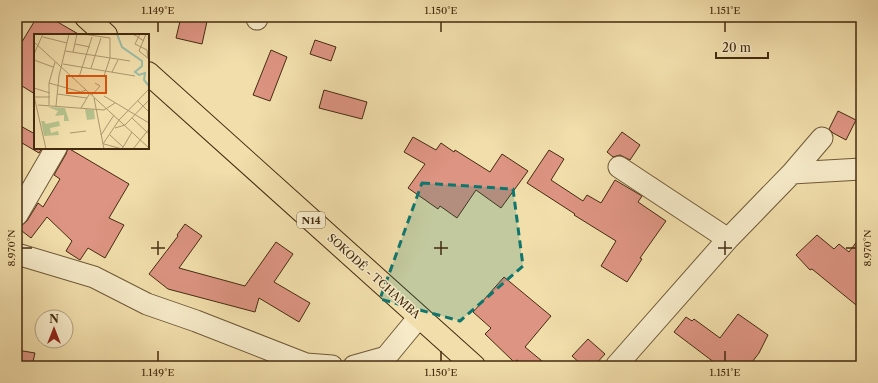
<svg xmlns="http://www.w3.org/2000/svg" width="878" height="383" font-family="'Libre Caslon Text',serif">
  <style>
    .building { fill: #dd9482; stroke: #442b10 }
    .lines { fill: none; stroke-linecap: round; stroke-linejoin: round }
    .minor-casing { stroke: #6f5837; stroke-width: 23 }
    .primary-casing { stroke: #442b10; stroke-width: 24 }
    .minor { stroke: #f6eac8; stroke-width: 21 }
    .primary { stroke: #f1deab; stroke-width: 22 }
    .marked { fill: #0f766e; fill-opacity: 0.2; stroke: #0f766e; stroke-width: 3; stroke-dasharray: 8 5; stroke-linejoin: round }
    .ticks { fill: none; stroke: #442b10; stroke-width: 1.5 }
    .labels { text-anchor: middle; dominant-baseline: central; stroke-width: 3; stroke-linejoin: round; paint-order: stroke }
    .shield { fill: #f6eac8; stroke: #796447; stroke-width: 1 }
    .shield-label { font-size: 10px; font-weight: bold; fill: #442b10 }
    .street-label { font-size: 11px; fill: #442b10; stroke: #f6eac8 }
    .inset-river { fill: none; stroke: #9bbca7; stroke-width: 2 }
    .inset-road { fill: none; stroke: #ac966d; stroke-width: 1 }
    .view { fill: #d8540c; fill-opacity: 0.15; stroke: #d8540c; stroke-width: 2 }
    .inset-edge { fill: none; stroke: #442b10; stroke-width: 2 }
    .neatline { fill: none; stroke: #442b10; stroke-width: 1.5 }
    .ticks-label { font-size: 10px; text-anchor: middle; fill: #442b10 }
  </style>
  <rect width="100%" height="100%" fill="#f1deab"/>
  <filter id="stains"><feTurbulence type="fractalNoise" baseFrequency=".005" numOctaves="4"/><feColorMatrix values="0 0 0 0 .2 0 0 0 0 .09 0 0 0 0 .02 0 0 0 .5 -.17"/></filter>
  <radialGradient id="worn" r=".72"><stop offset=".6" stop-color="#630" stop-opacity="0"/><stop offset="1" stop-color="#630" stop-opacity=".3"/></radialGradient>
  <path class="building" d="M37,17H49L80,35H35V94L17,83V50Z
    M181,17H208L202,44L176,38Z
    M315,40L336,47L331,61L310,54Z
    M271,50L287,57L270,101L253,95Z
    M324,90L367,102L362,119L319,108Z
    M838,111L856,120L846,140L833,133L829,129Z
    M17,124L35,134V148H42L39,153L17,140Z
    M622,132L640,145L630,160L620,155L613,157L607,152Z
    M413,137L436,150L441,143L454,152L455,150L490,172L502,154L528,171L501,208L476,190L457,218L440,206L438,209L408,188L425,164L404,152Z
    M68,148L129,184L109,218L124,225L105,258L88,248L80,260L66,251L72,241L47,217L31,238L18,228L27,221L38,203L43,207L60,179L54,175L66,154Z
    M549,150L564,159L551,180L583,201L587,195L601,203L615,180L642,196L638,202L666,221L640,258L642,259L627,282L601,266L616,241L574,215L575,214L527,183Z
    M185,224L202,236L179,268L245,286L276,242L293,254L274,282L310,303L299,322L259,298L255,312L168,289L149,274L178,236L177,235Z
    M817,235L834,249L839,244L849,252L861,236V309L812,269L810,270L796,255Z
    M504,277L551,316L525,347L548,366H525L517,360L514,362L485,334L491,328L473,312Z
    M738,314L768,335L759,353L749,366H719L674,332L686,317L692,321L694,319L720,338Z
    M588,339L605,354L594,366H583L572,356Z
    M17,350L35,353L32,366H17Z"/>
  <g class="lines">
    <g class="minor-casing">
      <path id="minor" d="M257,19V17
        M792,173L861,169
        M17,215L56,148
        M728,239L792,173L822,138
        M17,254L94,277L147,304L196,321L306,364L332,366
        M354,366L386,357L419,317
        M616,366L728,239L619,167"/>
    </g>
    <g class="primary-casing">
      <path id="primary" d="M86,17L106,35
        M148,73L474,366"/>
    </g>
    <use href="#minor" class="minor"/>
    <use href="#primary" class="primary"/>
  </g>
  <path class="marked" d="M422,183L513,189L523,266L460,321L380,299Z"/>
  <path class="ticks" d="M158,22V32M441,22V32M725,22V32M158,241V255M441,241V255M725,241V255M22,248H32M151,248H165M434,248H448M718,248H732M846,248H856M158,351V361M441,351V361M725,351V361"/>
  <g class="labels">
    <rect class="shield" x="297" y="212" width="28" height="16" rx="3"/>
    <g class="shield-label">
      <text x="311" y="220">N14</text>
    </g>
    <g class="street-label">
      <text transform="translate(374 276) rotate(42)">SOKODÉ - TCHAMBA</text>
    </g>
  </g>
  <g transform="translate(34 34)">
    <rect width="115" height="115" fill="#f1deab"/>
    <path d="M14,73L31,74L35,87H30V81L21,82L24,77ZM51,75L60,76L61,85L53,86ZM7,87H10L12,90L25,87L26,92L16,94L17,99L24,97L25,101L10,102Z" fill="#b5c28d"/>
    <path class="inset-river" d="M83,0L88,13L108,27V32L101,38L105,41L111,39L110,46L115,52"/>
    <path class="inset-road" d="M49,0L76,4V24L70,42M99,0L110,7M106,0L101,10L113,16L114,24M112,0L105,17L115,25M9,3L33,9M0,8L115,114M41,10L56,13M31,17L96,27M39,18L43,0M0,20L9,0M0,26L19,33M29,30L101,42M57,34L67,4M78,38L84,26M45,43L58,3M15,49L47,58L52,56M0,54L16,59M23,60L53,64M58,61L66,52L61,49M0,62L12,115M70,62L115,89M0,63H16M60,64L70,115M104,67L115,78M4,71L70,76L81,69M15,71V49L21,28M22,72L25,42L35,0M47,74L56,59M98,84L115,100M81,94L91,91L115,66M36,99L52,97M67,101L80,81M76,101L89,113M69,110L85,86L115,55M70,110L88,115M88,115L98,98M99,115L115,95"/>
    <path class="view" d="M33,42H72V59H33Z"/>
    <rect width="115" height="115" class="inset-edge"/>
  </g>
  <rect width="878" height="383" fill="none" stroke="#f1deab" stroke-width="44"/>
  <g transform="translate(54 329)"><circle r="19" fill="#f6eac8" stroke="#af9e7e"/>
  <path d="M0-3L7 15L0 10L-7 15Z" fill="#8f2418"/>
  <text y="-6" font-size="11" font-weight="bold" text-anchor="middle" fill="#442b10">N</text>
  </g>
  <path d="M716 52v6h52v-6" fill="none" stroke="#442b10" stroke-width="2"/>
  <text x="722" y="52" font-size="12" fill="#442b10" stroke="#f6eac8" stroke-width="3" paint-order="stroke">20 m</text>
  <rect x="22" y="22" width="834" height="339" class="neatline"/>
  <g class="ticks-label">
    <text x="158" y="14">1.149°E</text>
    <text x="441" y="14">1.150°E</text>
    <text x="725" y="14">1.151°E</text>
    <text transform="translate(11 248) rotate(-90)" y="4">8.970°N</text>
    <text transform="translate(867 248) rotate(-90)" y="4">8.970°N</text>
    <text x="158" y="376">1.149°E</text>
    <text x="441" y="376">1.150°E</text>
    <text x="725" y="376">1.151°E</text>
  </g>
  <rect width="100%" height="100%" filter="url(#stains)"/>
  <rect width="100%" height="100%" fill="url(#worn)"/>
</svg>
